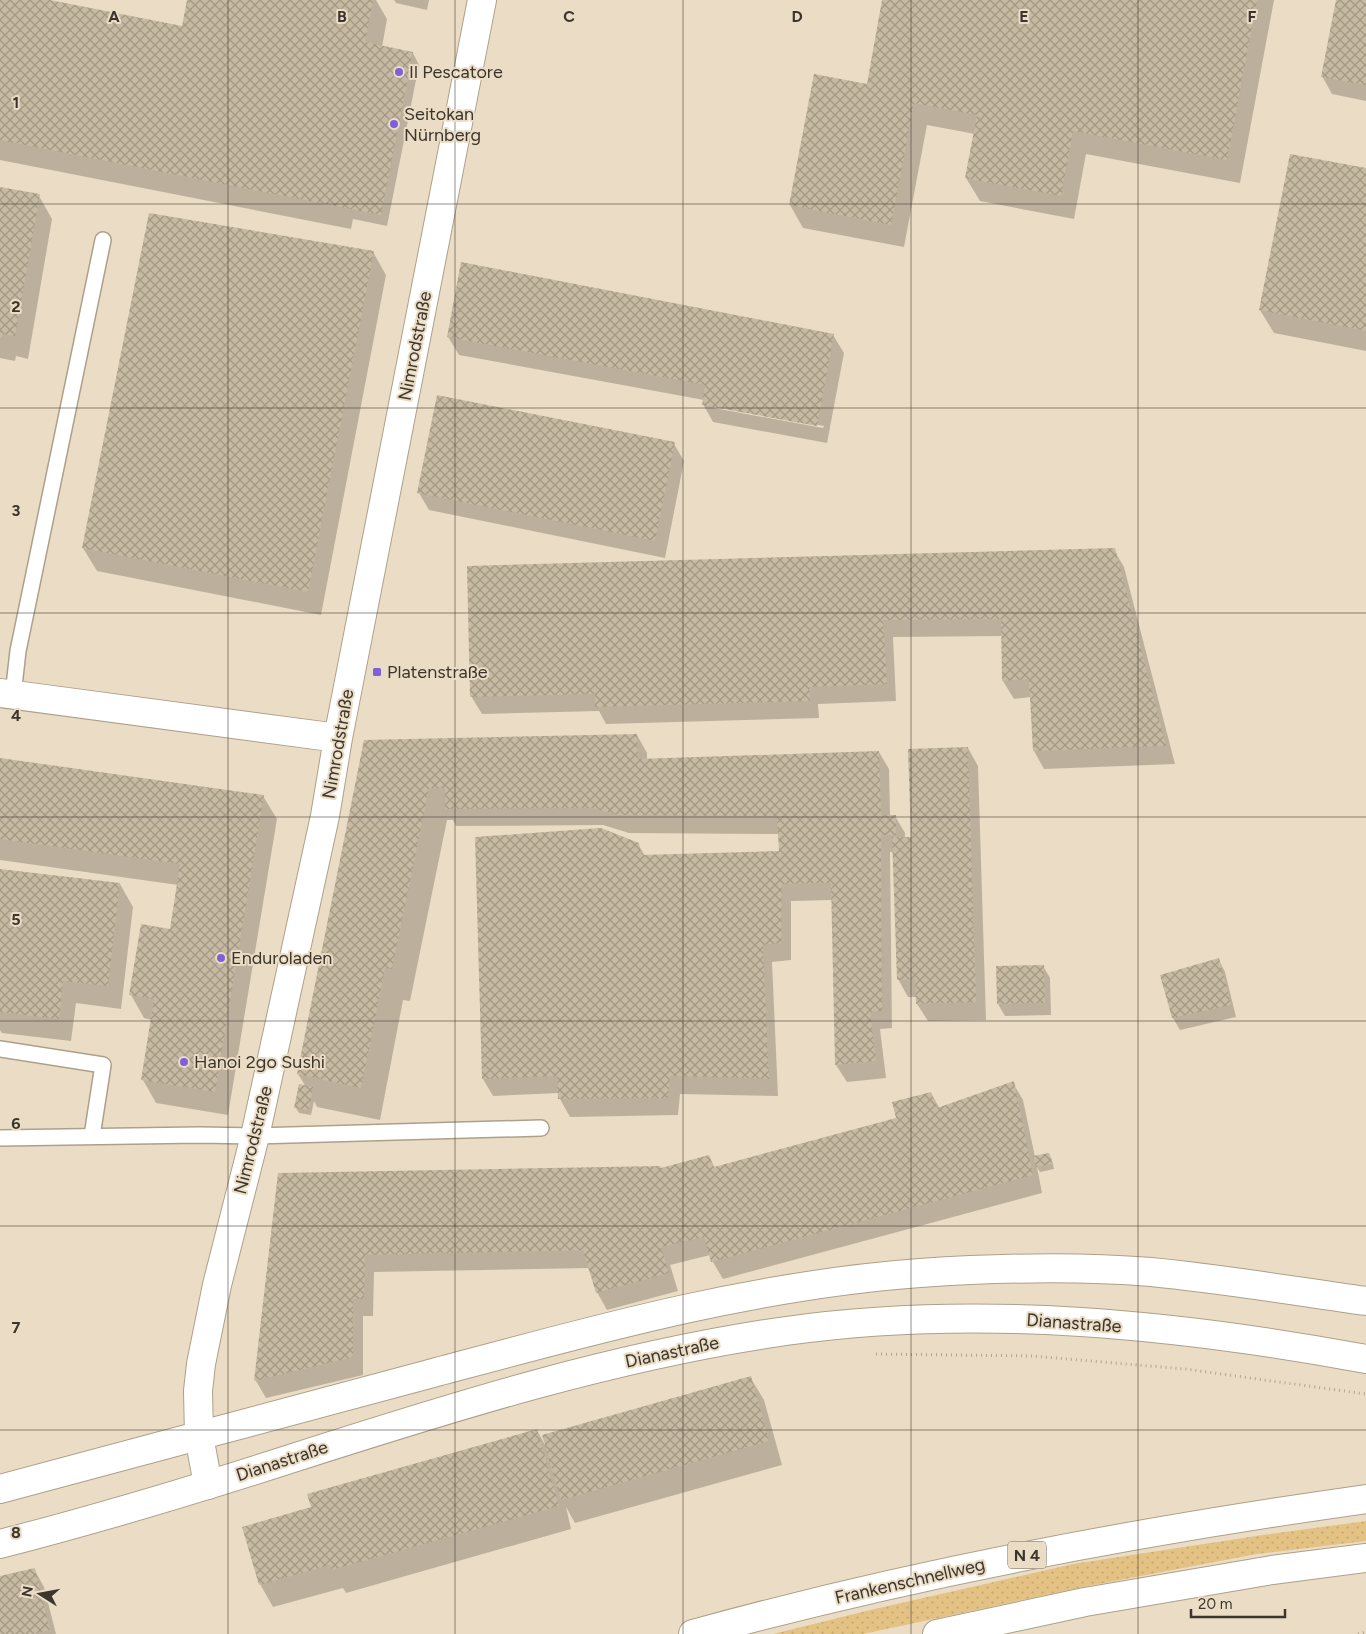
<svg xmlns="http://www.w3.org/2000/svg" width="1366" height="1634" font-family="Figtree,sans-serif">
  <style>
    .grass { fill: url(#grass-dots) }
    .shadow { fill: #0003; fill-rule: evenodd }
    .building { fill: url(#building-cross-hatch) }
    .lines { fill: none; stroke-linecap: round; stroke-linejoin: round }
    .service-casing { stroke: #ada08a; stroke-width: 18 }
    .minor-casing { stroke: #ada08a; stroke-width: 30 }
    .secondary-casing { stroke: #ada08a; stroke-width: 30 }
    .trunk-casing { stroke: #ada08a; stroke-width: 30 }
    .path { stroke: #b0a592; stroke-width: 3; stroke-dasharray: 1 4; stroke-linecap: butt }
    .service { stroke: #fff; stroke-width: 15 }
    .minor { stroke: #fff; stroke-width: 28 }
    .secondary { stroke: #fff; stroke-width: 28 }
    .trunk { stroke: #fff; stroke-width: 28 }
    .grid { fill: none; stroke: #3b352c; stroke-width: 1; stroke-opacity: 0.55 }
    .poi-dot { fill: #7e60da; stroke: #ebddc5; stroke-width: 2 }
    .labels { text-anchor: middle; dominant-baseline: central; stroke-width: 4; stroke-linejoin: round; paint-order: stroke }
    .shield { fill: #ebddc5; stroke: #70675a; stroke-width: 1 }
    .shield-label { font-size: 16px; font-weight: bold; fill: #3b352c }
    .poi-label { font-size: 18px; fill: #3b352c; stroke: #ebddc5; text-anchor: start }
    .street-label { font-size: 18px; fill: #3b352c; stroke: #ebddc5 }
    .grid-label { font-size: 16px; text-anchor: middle; font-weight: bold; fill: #3b352c; stroke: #ebddc5; stroke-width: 4; stroke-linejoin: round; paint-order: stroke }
  </style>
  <defs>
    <pattern id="grass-dots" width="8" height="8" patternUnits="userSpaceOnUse" patternTransform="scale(1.25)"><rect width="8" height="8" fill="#e4c284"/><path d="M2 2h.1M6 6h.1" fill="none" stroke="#c4a772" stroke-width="1.8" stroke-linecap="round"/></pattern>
    <pattern id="building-cross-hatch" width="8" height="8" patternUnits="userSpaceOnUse" patternTransform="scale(1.25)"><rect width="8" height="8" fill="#c7baa2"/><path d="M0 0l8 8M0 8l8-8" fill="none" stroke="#a39884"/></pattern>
  </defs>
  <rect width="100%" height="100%" fill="#ebddc5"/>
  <path class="grass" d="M1366,1521V1541L1257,1554L1083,1587L863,1634H773L866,1611L1073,1564L1256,1536Z"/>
  <path class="shadow" d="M0,0H44L183,28L188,0H376L387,19L382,47L413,53L419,65L387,226L353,219L351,229L0,160Z
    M394,0H429L427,10L396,3Z
    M884,0H1274L1240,183L1086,154L1074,219L980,201L966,178L975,134L927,125L904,247L803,228L790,205L868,85Z
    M1338,0H1366V101L1332,94L1322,76Z
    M1366,170V351L1274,333L1260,310Z
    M0,189L39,196L52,219L28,359L16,356L15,361L0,358Z
    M373,252L386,275L321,615L97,571L83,548Z
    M833,335L844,353L827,443L713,422L703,404L704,400L459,355L448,337ZM714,406L824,426L823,428L714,408Z
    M674,444L684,461L665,558L429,510L419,493Z
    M1114,550L1124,567L1175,764L1044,769L1034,751L1031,697L1014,699L1003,681L1002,636L893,637L896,701L818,704L819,718L606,724L599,711L482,714L471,696Z
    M637,735L647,753V760L879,752L889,769L890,816H895L905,833V838H913L968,748L978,766L986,1020L928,1021L917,1004V997H908L898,979L894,852H890L892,1028L880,1029L886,1078L847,1082L836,1065L833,900L791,901V960L772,962L778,1096L680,1094L678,1115L570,1117L560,1099L559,1093L493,1096L483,1079L638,844L645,856L780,852L779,834L629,833L603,825L456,826L453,820H447L410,1001L403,1000L380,1120L317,1107L314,1101L311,1115L299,1113L296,1108L306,1087L298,1074L365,742Z
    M0,760L263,796L277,819L228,1115L156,1103L143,1080L152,1020L144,1018L131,995L171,930L178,885L0,860Z
    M0,870L120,884L133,907L121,1009L76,1003L71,1041L2,1033L0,1030Z
    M1219,960L1225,972L1236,1017L1180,1030L1173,1018L1161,976Z
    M1043,966L1050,978L1051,1015L1005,1016L998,1004L997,967Z
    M1013,1083L1023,1100L1035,1157L1049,1154L1052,1160L1054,1169L1040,1172L1037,1167L1042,1193L723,1279L713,1262L710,1255L670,1265L678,1291L607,1310L597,1292L590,1268L374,1272L373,1316H363V1375L266,1398L256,1381L279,1174L661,1169L708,1157L715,1168L898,1119L931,1093L940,1109Z
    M750,1377L764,1400L782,1465L575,1523L566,1507L571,1529L346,1593L343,1588L273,1607L260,1584L312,1508L537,1430L545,1445Z
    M34,1569L44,1587L56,1634H0V1578Z"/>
  <path class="building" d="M0,0H50L182,26L187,0H373L365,42L413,52L381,215L0,140Z
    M882,0H1257L1227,160L1073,131L1061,196L965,178L977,115L914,103L891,225L789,205L814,74L867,84Z
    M1336,0H1366V85L1321,77Z
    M1290,154L1366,168V331L1259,310Z
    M0,187L40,194L15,336L3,334L2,338H0Z
    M149,213L374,251L308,592L82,548Z
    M461,262L834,334L817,426L702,405L705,385L447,337Z
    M437,395L675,442L655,541L417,493Z
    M1115,548L1166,746L1033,751L1029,679L1002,681L1001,619L883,620L887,684L809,687L810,701L595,707V694L470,697L467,566Z
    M637,734L638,759L879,751L881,815H896V835H881L882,1011L870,1012L876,1061L835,1065L831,883L782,884L781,943L763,945L769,1079L670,1076L668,1098L558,1099L557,1076L482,1079L475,837L601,828L639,843L641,855L779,851L777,816L618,815L592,808L445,809V788H429L392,969L385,968L361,1088L297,1074L364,740Z
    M968,747L976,1002L916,1004L915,979L897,980L892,837H911L908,749Z
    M0,758L264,795L215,1092L141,1080L154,999L129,995L141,924L170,929L180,864L0,839Z
    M0,869L120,883L108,986L63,981L59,1019L0,1012Z
    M1219,958L1231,1005L1172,1018L1160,975Z
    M1044,965L1045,1003L997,1004L996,966Z
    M1014,1081L1033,1175L711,1262L704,1237L661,1247L669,1273L596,1293L583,1250L365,1255L364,1299H353V1357L254,1381L278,1173L660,1166L661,1168L709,1155L714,1167L896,1118L892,1102L931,1092L937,1108Z
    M299,1084L313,1087L309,1110L294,1108Z
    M1049,1153L1052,1164L1036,1167L1033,1156Z
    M751,1376L769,1441L561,1500L542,1435Z
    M537,1429L559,1506L332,1570L330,1565L259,1585L242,1527L311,1507L307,1494Z
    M35,1568L50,1630L32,1634H0V1576Z"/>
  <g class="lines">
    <g class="service-casing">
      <path id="service" d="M13,695L18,651L103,240
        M0,1049L103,1065L92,1136
        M0,1138L199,1135L255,1136L541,1128"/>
    </g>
    <g class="minor-casing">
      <path id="minor" d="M0,693L338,738
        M208,1485L199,1436L198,1391L201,1364L217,1285L255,1136L325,816L338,738L482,0"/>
    </g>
    <g class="secondary-casing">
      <path id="secondary" d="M0,1489C144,1450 289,1412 433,1373C593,1330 754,1285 920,1273C994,1268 1077,1266 1151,1272C1223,1279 1295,1291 1366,1301
        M0,1544C97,1519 194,1490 290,1459C452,1407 617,1355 786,1331C978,1304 1176,1324 1366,1359"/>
    </g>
    <g class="trunk-casing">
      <path id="trunk" d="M693,1634C914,1573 1139,1531 1366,1499
        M937,1634L1085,1602L1272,1570L1366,1558"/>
    </g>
    <path class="path" d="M876,1354L1032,1356L1185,1369L1366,1394
      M1358,1634L1366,1632"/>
    <use href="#service" class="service"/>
    <use href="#minor" class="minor"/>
    <use href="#secondary" class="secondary"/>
    <use href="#trunk" class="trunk"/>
  </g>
  <path class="grid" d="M228,0V1634M455,0V1634M683,0V1634M911,0V1634M1138,0V1634M0,204H1366M0,408H1366M0,613H1366M0,817H1366M0,1021H1366M0,1226H1366M0,1430H1366"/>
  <g class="poi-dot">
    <circle cx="399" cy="72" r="5"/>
    <circle cx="394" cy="124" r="5"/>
    <rect x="372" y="667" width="10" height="10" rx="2.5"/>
    <circle cx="221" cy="958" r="5"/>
    <circle cx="184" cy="1062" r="5"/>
  </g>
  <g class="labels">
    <rect class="shield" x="1008" y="1541.5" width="38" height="27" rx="4"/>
    <g class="shield-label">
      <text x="1027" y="1555">N 4</text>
    </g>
    <g class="poi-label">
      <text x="409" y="72">Il Pescatore</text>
      <text x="404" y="114">Seitokan<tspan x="404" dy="21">Nürnberg</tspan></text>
      <text x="387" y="672">Platenstraße</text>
      <text x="231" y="958">Enduroladen</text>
      <text x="194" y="1062">Hanoi 2go Sushi</text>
    </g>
    <g class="street-label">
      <text transform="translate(415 346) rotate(-79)">Nimrodstraße</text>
      <text transform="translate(338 744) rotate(-80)">Nimrodstraße</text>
      <text transform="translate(253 1140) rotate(-76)">Nimrodstraße</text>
      <text transform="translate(1074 1323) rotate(4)">Dianastraße</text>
      <text transform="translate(672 1352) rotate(-12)">Dianastraße</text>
      <text transform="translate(282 1461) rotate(-18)">Dianastraße</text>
      <text transform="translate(910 1581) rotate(-13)">Frankenschnellweg</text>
    </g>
  </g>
  <g class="grid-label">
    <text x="114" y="22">A</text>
    <text x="342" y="22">B</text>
    <text x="569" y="22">C</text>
    <text x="797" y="22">D</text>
    <text x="1024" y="22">E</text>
    <text x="1252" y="22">F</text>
    <text x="16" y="108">1</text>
    <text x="16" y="312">2</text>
    <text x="16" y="516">3</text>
    <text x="16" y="721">4</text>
    <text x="16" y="925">5</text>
    <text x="16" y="1129">6</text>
    <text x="16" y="1333">7</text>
    <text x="16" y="1538">8</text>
  </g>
  <g transform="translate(40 1594) rotate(281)" stroke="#ebddc5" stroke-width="4" paint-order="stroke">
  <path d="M0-4L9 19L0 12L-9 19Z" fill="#3b352c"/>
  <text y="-8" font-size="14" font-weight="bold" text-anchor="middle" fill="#3b352c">N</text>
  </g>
  <path d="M1191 1609v8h94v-8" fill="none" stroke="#3b352c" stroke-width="2.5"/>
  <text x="1198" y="1609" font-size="15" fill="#3b352c" stroke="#ebddc5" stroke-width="4" paint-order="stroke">20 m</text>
</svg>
